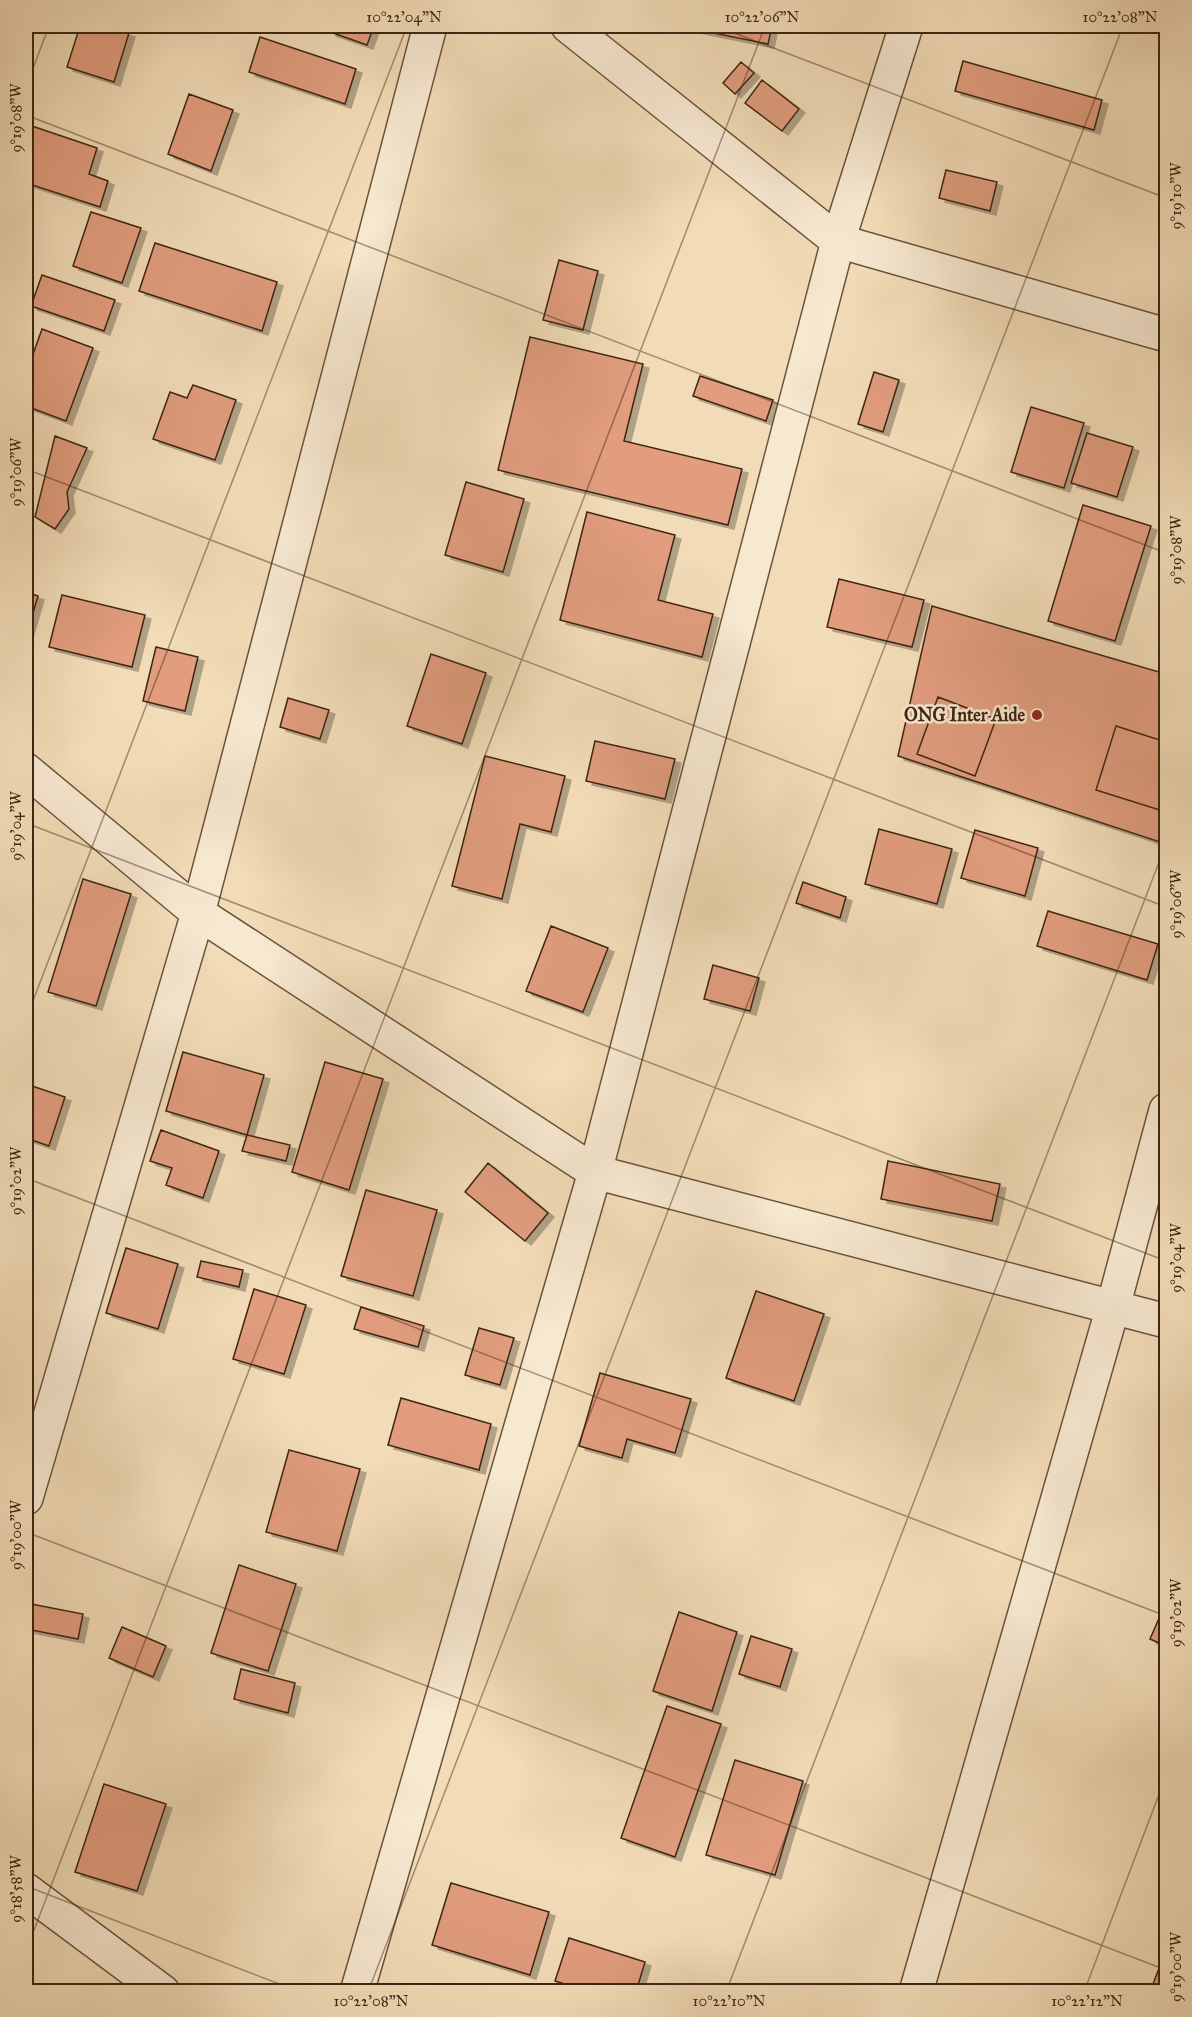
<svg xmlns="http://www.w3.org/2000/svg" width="1192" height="2017" font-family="'IM FELL Great Primer',serif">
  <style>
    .building { fill: #e19d7e; stroke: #3d2512; stroke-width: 1.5; filter: url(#shadow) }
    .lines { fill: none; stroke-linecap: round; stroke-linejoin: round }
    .minor-casing { stroke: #6a533b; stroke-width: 36 }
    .minor { stroke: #f7e8d0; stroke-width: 33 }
    .ticks { fill: none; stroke: #3d2512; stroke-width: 1.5; stroke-opacity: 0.45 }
    .poi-dot { fill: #8f2418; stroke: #f7e8d0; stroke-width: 2 }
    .labels { text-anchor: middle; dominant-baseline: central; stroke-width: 5; stroke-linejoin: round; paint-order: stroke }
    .poi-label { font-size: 18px; font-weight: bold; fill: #3d2512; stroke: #f7e8d0; text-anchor: end }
    .neatline { fill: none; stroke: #3d2512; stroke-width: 2 }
    .ticks-label { font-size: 15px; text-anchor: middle; fill: #3d2512 }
  </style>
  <defs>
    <filter id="shadow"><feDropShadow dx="6" dy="4" stdDeviation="0" flood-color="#0004"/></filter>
  </defs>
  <rect width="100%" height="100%" fill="#f2dcb7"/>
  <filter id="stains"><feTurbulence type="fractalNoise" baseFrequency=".00333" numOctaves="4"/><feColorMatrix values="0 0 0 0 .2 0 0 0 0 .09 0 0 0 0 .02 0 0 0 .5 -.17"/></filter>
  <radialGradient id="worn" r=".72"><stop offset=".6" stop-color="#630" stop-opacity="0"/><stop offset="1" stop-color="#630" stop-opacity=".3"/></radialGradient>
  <path class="building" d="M80,26H104L129,33L114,82L67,67Z
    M332,26H374L367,45L330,32Z
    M690,26H772L768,44L689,28Z
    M260,37L356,69L345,104L249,72Z
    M963,61L1102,100L1094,130L955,91Z
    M741,62L754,73L735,94L723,83Z
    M762,80L799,109L782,131L745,103Z
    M189,94L233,110L211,171L168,154Z
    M26,124L97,148L89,174L108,181L100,207L26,183Z
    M946,170L997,182L990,211L939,198Z
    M91,212L141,228L122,283L73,266Z
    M155,243L277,282L262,331L139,291Z
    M559,260L598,271L583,330L543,320Z
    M42,275L115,300L104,331L31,306Z
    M42,329L93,348L66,421L26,406V374Z
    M530,337L643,364L624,441L742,469L728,525L498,470Z
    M874,372L899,380L883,432L858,424Z
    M700,376L773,400L766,421L693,396Z
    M193,385L236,400L215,460L153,439L170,392L187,398Z
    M1031,407L1084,423L1064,488L1011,472Z
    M1087,433L1133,447L1117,497L1071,483Z
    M55,436L87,448L67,492L69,509L55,529L35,517Z
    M466,482L524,499L503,572L445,555Z
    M1083,505L1151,526L1115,641L1048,621Z
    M587,512L675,535L658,600L713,614L702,657L560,620Z
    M839,579L924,600L912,647L827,627Z
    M26,592L38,596L26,637Z
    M62,595L145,615L132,667L49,647Z
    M932,606L1166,674V844L898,756Z
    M156,647L198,657L185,711L143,701Z
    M431,654L486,673L462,744L407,726Z
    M938,697L996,719L975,776L917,754Z
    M288,698L329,710L320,739L280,727Z
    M1116,726L1166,742V812L1096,790Z
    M595,741L675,759L665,799L586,781Z
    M485,756L565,776L551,832L520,824L502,899L452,886Z
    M879,829L952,849L937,904L865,884Z
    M975,830L1038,848L1025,896L961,878Z
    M83,879L131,894L96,1006L48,992Z
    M803,882L846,897L840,918L796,903Z
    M1048,911L1158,944L1147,980L1037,946Z
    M551,926L608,948L583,1012L526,991Z
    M713,965L759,978L750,1011L704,999Z
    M183,1052L264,1075L247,1135L166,1111Z
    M325,1062L383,1079L349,1190L292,1172Z
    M26,1084L65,1097L49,1146L26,1138Z
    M161,1130L219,1151L203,1198L166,1185L172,1168L150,1161Z
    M247,1135L290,1145L286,1161L242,1151Z
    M888,1161L1000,1184L992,1221L881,1199Z
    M488,1163L548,1213L525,1241L465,1192Z
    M366,1190L437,1210L413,1296L341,1276Z
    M126,1248L178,1264L158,1329L106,1313Z
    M201,1261L243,1270L239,1287L197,1277Z
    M254,1289L306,1305L284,1374L233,1359Z
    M756,1291L824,1314L794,1401L726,1378Z
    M361,1307L424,1326L418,1347L354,1329Z
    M479,1328L514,1338L500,1385L465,1375Z
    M600,1373L691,1399L675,1453L627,1439L622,1458L579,1446Z
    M401,1398L491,1424L479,1470L388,1445Z
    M289,1450L360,1469L337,1551L266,1532Z
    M239,1565L296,1584L268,1671L211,1653Z
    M1166,1602V1646L1150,1639Z
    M26,1603L83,1614L78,1639L26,1629Z
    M679,1612L737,1632L712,1711L653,1691Z
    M122,1627L166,1646L153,1677L109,1658Z
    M751,1636L792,1649L780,1687L739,1674Z
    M241,1669L295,1683L288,1713L234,1699Z
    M667,1706L721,1724L675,1857L621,1838Z
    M735,1760L803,1781L775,1875L706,1855Z
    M104,1784L166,1804L137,1891L75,1872Z
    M451,1883L549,1912L530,1975L432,1945Z
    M569,1938L645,1962L636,1992H590L555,1981Z
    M1166,1950V1992H1150Z"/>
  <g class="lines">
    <g class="minor-casing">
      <path id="minor" d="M568,26L838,241L1166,335
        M26,770L198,913L595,1172L1166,1321
        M26,1498L198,913L430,26
        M26,1890L163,1992
        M357,1992L595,1172L838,241L906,26
        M916,1992L1113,1307L1166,1110"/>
    </g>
    <use href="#minor" class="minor"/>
  </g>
  <path class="ticks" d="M716,26L1166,198M26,87L49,26M26,115L1166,553M26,469L1166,907M26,823L1166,1261M26,1019L407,26M26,1178L1166,1616M26,1532L1166,1970M26,1886L300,1992M26,1951L765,26M368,1992L1123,26M726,1992L1166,844M1084,1992L1166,1776"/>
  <circle class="poi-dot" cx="1037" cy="715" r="6"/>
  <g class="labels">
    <g class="poi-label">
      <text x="1025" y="715">ONG Inter Aide</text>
    </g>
  </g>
  <rect width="1192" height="2017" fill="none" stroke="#f2dcb7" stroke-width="66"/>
  <rect x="33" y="33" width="1126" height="1951" class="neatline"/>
  <g class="ticks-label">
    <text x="404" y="22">10°22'04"N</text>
    <text x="762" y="22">10°22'06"N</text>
    <text x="1120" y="22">10°22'08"N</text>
    <text transform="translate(16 118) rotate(-90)" y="5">9°19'08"W</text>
    <text transform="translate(1176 196) rotate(-90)" y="5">9°19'10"W</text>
    <text transform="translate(16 472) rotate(-90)" y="5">9°19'06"W</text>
    <text transform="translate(1176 550) rotate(-90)" y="5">9°19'08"W</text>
    <text transform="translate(16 826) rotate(-90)" y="5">9°19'04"W</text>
    <text transform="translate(1176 904) rotate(-90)" y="5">9°19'06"W</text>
    <text transform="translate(16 1181) rotate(-90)" y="5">9°19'02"W</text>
    <text transform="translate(1176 1258) rotate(-90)" y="5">9°19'04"W</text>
    <text transform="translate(16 1535) rotate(-90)" y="5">9°19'00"W</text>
    <text transform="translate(1176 1613) rotate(-90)" y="5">9°19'02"W</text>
    <text transform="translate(16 1889) rotate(-90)" y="5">9°18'58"W</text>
    <text transform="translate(1176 1967) rotate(-90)" y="5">9°19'00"W</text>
    <text x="371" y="2006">10°22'08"N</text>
    <text x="729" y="2006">10°22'10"N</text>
    <text x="1087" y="2006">10°22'12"N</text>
  </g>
  <rect width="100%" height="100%" filter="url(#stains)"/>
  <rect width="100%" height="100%" fill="url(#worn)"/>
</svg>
